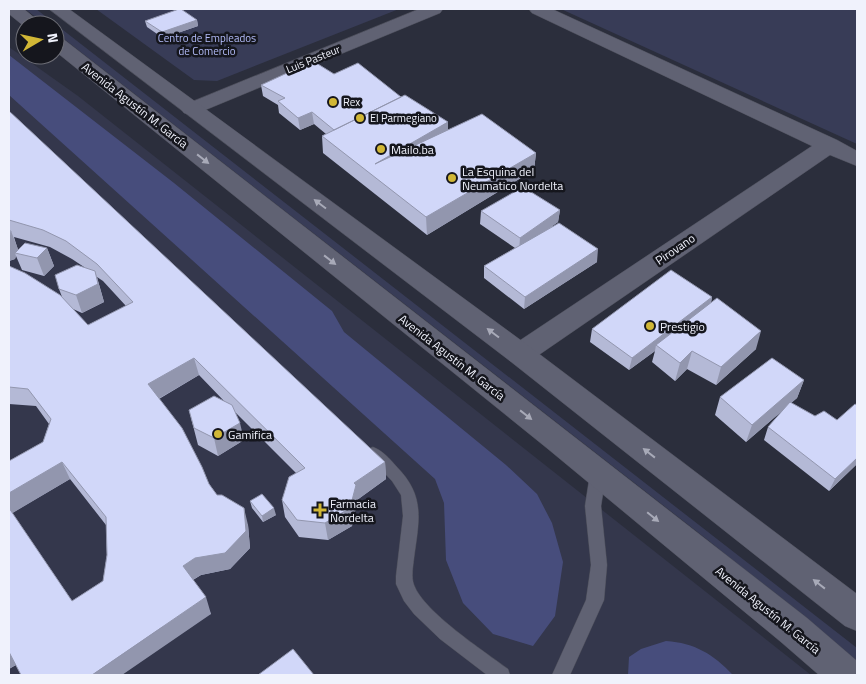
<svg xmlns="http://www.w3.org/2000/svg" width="866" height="684" font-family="'Titillium Web',sans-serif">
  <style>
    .built { fill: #34374c }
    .green { fill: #383c57 }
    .water { fill: #474d7c }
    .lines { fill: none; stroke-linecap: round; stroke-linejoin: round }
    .service-casing { stroke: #494b57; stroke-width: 1 }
    .minor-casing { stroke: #494b57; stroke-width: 1 }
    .secondary-casing { stroke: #494b57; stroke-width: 1 }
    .service { fill: #606273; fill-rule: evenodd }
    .minor { fill: #606273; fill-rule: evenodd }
    .secondary { fill: #606273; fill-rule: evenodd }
    .wall { fill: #b4b9d6; fill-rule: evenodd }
    .shaded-wall { fill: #9296ae }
    .building { fill: #d1d7f9; stroke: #9296ae }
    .oneway { fill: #a8aab8 }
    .poi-dot { fill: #d1b736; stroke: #15161d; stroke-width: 2 }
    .labels { text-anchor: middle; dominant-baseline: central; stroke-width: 5; stroke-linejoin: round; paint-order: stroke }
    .far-park-label { font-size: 11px; fill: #b3bcf9; stroke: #15161d }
    .far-street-label { font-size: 11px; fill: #f0f2fc; stroke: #15161d }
    .far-poi-label { font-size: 11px; fill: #f0f2fc; stroke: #15161d; text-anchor: start }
    .street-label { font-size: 12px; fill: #f0f2fc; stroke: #15161d }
    .poi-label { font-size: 12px; fill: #f0f2fc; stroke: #15161d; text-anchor: start }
  </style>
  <rect width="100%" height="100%" fill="#2b2e3c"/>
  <path class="built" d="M9,47L78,96L811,675H9Z"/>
  <path class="green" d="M25,9H36L857,648V663L709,541L55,32V25H46Z
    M96,9H399L217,81L194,80Z
    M561,9H857V144Z"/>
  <path class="water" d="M9,55L174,183L332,311L344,332L506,465L537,494L552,523L563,562L555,616L533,646L493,634L463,603L446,560L444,503L435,479L9,95Z
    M666,641C695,643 713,654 733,675H628L629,657L641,649Z"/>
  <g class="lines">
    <g class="service-casing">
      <path id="service" d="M373,447C382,450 390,459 396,466C426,496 419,520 414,558C413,567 411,577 414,585C424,612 484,651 508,669L510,675H487L440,639L414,614L404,601L396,584V576L403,516L401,495L392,481L365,453L368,449Z
        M598,468L604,470L606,474L601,506L607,565L604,600L570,675H552L586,600L591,565L585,506L590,474L592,470Z"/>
    </g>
    <g class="minor-casing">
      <path id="minor" d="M419,9H443L440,13L198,113L191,115L184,113L181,109L184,105Z
        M529,9H552L837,140L857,151V166L830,155L530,361L520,364L510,361L506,354L510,347L812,146L532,13Z"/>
    </g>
    <g class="secondary-casing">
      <path id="secondary" d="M9,9H24L43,25H25V27L9,14Z
        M49,9H69L530,347L857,594V631L845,626L510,361Z
        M55,36L62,38L807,618L857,661V675H819L781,642L548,449L55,51Z"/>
    </g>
    <use href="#service" class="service"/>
    <use href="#minor" class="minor"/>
    <use href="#secondary" class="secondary"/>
  </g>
  <path class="wall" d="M197,20L198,26L163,38L147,27L145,21Z
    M334,74L401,97L448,130L536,153L534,170L427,235L323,153L322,136L326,134L314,124L300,130L279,113L278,105L263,96L261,85Z
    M9,111L385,462L386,479L357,500V502L352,526L328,540L299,537L285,517L282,500L296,473L235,412L244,440L218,456L198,445L189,410L225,402L199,375L159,399L209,484L217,495L248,525L250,548L230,569L201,575L193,580L211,614L16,665L9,669V461L43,442L49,424L36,406L9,404V266L62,297L59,289L84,267L72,259L50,247L14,237L18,250L47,248L54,266L44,276L22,270L16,256L15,259L9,261ZM97,277L103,281L126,306L88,325L73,309L82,313L104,302ZM70,479L106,525L107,555L103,581L72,601L12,513Z
    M560,210L558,222L552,226L597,262L524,309L484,278V266L515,248L480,224L481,211Z
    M712,297L711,303L756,349L716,385L687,369L675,381L652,362L655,351L629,370L590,342L592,329Z
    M804,380L797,398L791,403L857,464L829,491L764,440L768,427L783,410L746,442L715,415L720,397Z
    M250,501L276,515L263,522L252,508Z"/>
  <path class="shaded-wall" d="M197,20L198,26L163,38L162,32Z
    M312,112L314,124L300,130L298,118Z
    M448,122V139L375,164Z
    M536,153L534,170L427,235L426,217Z
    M560,210L558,222L519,251L520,238Z
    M11,231L18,249L17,253H15L16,256L15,259L9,261V239Z
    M47,248L54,266L44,276L37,258Z
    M598,249L597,262L524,309L525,297Z
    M95,271L104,302L82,313L76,295Z
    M712,297L709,310L656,345L655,351L629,370L632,358Z
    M761,331L756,349L716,385L721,367Z
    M692,351L687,369L675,381L680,363Z
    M194,358L199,375L153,402L148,384Z
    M804,380L797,398L746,442L752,425Z
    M240,423L244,440L218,456L214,438Z
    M857,458V464L829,491L835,479Z
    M62,462L70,479L11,514L9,511V493Z
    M385,462L386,479L357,500V502L352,526L328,540L325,523L354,483Z
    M244,508L248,525L250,548L230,569L201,575L189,582L183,566L195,558Z
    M274,508L276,515L263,522L262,516Z
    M206,597L211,614L122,675H92Z
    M9,652L17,664L9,669Z"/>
  <path class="building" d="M179,9H181L197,20L162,32L145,21Z
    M313,61L334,74L358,63L401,97L334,130L312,112L298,118L278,101L285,98L261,85Z
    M405,95L448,122L375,164L482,114L536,153L426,217L322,136Z
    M9,111L385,462L354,483L356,485L350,508L325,523L297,520L282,500L289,477L305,468L194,358L148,384L182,428L202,467L209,484L217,495H222L244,508L246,531L225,553L195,558L183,566L206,597L92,675H21L9,652V508L72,601L103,581L107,555L106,517L62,462L9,493V461L43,442L51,419L28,389L9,387V266L25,273L60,295L88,325L133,302L97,264L66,241L43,230L9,220Z
    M523,187L560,210L520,238L481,211Z
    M559,223L598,249L525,297L484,266Z
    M9,231H11L9,239Z
    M25,243L47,248L37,258L15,253Z
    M77,265L95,271L98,284L76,295L59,289L55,275Z
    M671,270L712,297L632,358L592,329Z
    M717,298L761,331L721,367L692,351L680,363L656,345Z
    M772,358L804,380L752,425L720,397Z
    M214,396L232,405L240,423L214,438L194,428L189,410Z
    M790,402L815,416L824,411L837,420L855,404L857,405V458L835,479L768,427Z
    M262,494L274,508L262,516L250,501Z
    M293,649L314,675H258Z"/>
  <defs><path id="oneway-solid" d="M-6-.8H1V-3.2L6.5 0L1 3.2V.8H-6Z" transform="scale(1.25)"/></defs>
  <g class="oneway">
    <use href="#oneway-solid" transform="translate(203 159) rotate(38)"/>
    <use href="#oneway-solid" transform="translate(320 204) rotate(-143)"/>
    <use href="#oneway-solid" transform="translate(330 260) rotate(38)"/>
    <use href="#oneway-solid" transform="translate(493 333) rotate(-143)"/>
    <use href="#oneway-solid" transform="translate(526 415) rotate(38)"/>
    <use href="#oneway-solid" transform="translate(649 453) rotate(-142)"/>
    <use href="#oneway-solid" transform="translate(653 517) rotate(39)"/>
    <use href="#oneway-solid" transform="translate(819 584) rotate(-142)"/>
  </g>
  <g class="poi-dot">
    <circle cx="333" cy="102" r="5"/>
    <circle cx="360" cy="118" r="5"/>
    <circle cx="381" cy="149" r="5"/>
    <circle cx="452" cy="178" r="5"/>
    <circle cx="650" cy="326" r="5"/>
    <circle cx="218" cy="434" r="5"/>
    <path d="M317.5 502.5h5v5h5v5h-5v5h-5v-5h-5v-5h5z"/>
  </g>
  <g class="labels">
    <g class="far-park-label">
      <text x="207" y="38">Centro de Empleados<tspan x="207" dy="13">de Comercio</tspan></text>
    </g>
    <g class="far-street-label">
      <text transform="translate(313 59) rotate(-22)">Luis Pasteur</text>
    </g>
    <g class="far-poi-label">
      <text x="343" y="102">Rex</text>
      <text x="370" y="118">El Parmegiano</text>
    </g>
    <g class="street-label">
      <text transform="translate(135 105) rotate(38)">Avenida Agustín M. García</text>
      <text transform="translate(675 249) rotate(-34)">Pirovano</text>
      <text transform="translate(452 357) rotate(38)">Avenida Agustín M. García</text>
      <text transform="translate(768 610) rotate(39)">Avenida Agustín M. García</text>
    </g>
    <g class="poi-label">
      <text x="391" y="149">Mailo.ba</text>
      <text x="462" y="171">La Esquina del<tspan x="462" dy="14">Neumatico Nordelta</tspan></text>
      <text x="660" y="326">Prestigio</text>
      <text x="228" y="434">Gamifica</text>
      <text x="330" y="503">Farmacia<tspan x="330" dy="14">Nordelta</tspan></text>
    </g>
  </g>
  <rect width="866" height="684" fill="none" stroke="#f0f2fc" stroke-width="20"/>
  <g transform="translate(40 40) rotate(81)"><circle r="24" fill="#15161d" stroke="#6d6e76"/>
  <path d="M0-4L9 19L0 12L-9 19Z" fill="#d1b736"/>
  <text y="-8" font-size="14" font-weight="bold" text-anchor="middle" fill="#f0f2fc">N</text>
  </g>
</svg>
